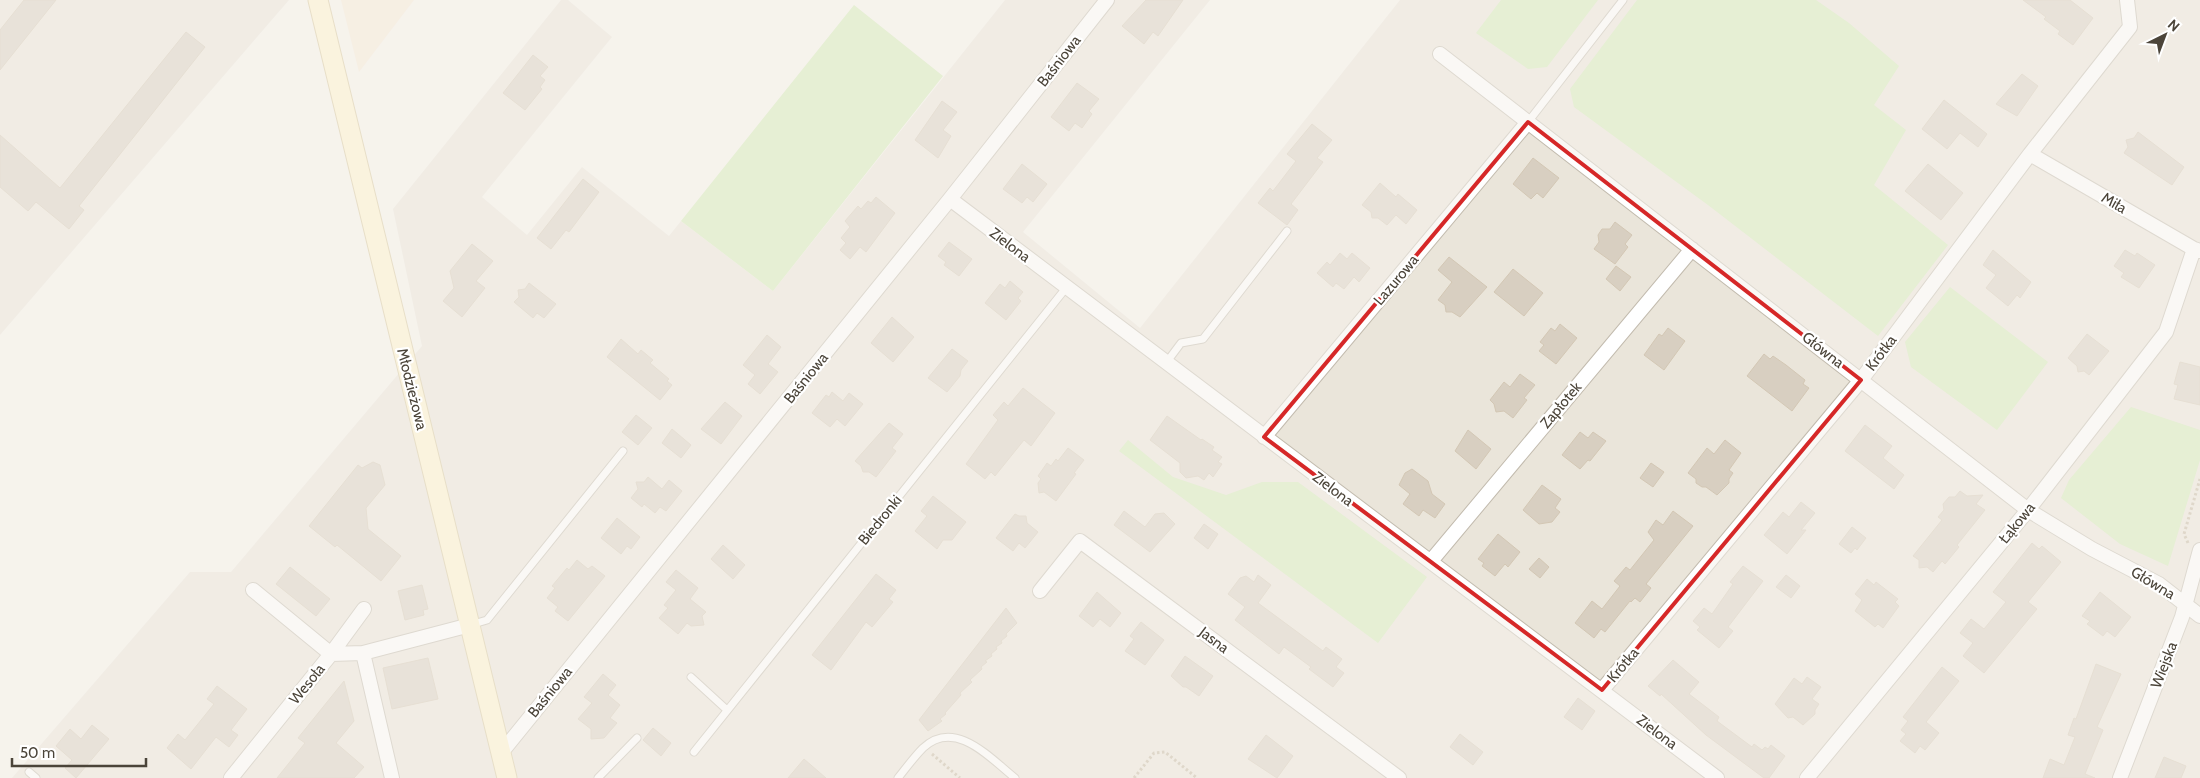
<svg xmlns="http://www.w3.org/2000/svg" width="2200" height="778" font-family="Cabin,sans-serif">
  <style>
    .residential { fill: #eae5da }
    .commercial { fill: #f7ead8 }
    .green { fill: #d2eab5 }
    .building { fill: #d8cfc1; stroke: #d3c7b4 }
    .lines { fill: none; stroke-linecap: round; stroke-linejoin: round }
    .lane-casing { stroke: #c2bbae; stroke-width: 9 }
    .street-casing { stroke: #c2bbae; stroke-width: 16 }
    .secondary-casing { stroke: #d6c79b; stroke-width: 21 }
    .path { stroke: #c4b79f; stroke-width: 3; stroke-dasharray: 2.5 2.5; stroke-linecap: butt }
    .lane { stroke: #fff; stroke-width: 7 }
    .street { stroke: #fff; stroke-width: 14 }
    .secondary { stroke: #fff3cd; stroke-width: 19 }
    .marked { fill: none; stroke: #d62828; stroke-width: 4; stroke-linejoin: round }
    .labels { text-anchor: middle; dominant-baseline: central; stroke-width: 4.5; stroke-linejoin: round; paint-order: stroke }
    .street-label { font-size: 15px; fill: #4b4439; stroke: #fff }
  </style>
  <rect width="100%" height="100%" fill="#f6f3ec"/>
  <path class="residential" d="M0,0H289L0,335Z
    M561,0H568L612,37L482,197L527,235L582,167L669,236L681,221L773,291L1005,0H1210L1023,232L1140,328L1400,0H2200V778H12L190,572H231L422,346L393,209Z"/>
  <path class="commercial" d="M341,0H414L359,72Z"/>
  <path class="green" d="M1501,0H1598L1547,67L1528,69L1476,33Z
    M1637,0H1816L1849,23L1899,66L1874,105L1906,130L1874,185L1948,245L1878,336L1708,205L1574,107L1570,89Z
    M854,5L943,76L773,291L681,221Z
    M1950,287L2048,362L1997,430L1911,367L1905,342Z
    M2131,407L2200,430V460L2168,566L2120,544L2061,498L2069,480Z
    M1128,440L1173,477L1226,495L1262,482H1298L1427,577L1378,643L1119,451Z"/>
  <path class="building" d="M24,0H56L0,70V30Z
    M1146,0H1183L1158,36L1153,32L1144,44L1122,26Z
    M2023,0H2070L2093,18L2073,45L2058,34L2060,31L2044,19L2046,17Z
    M186,32L205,47L79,206L84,210L69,229L36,202L28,211L0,187V135L60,188Z
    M533,55L548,67L540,76L545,80L540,87L542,89L525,110L503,93Z
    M2022,74L2038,86L2017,116L1996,104Z
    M1077,83L1099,99L1089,111L1092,114L1082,128L1075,123L1069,131L1051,117Z
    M1944,100L1987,134L1978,147L1960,133L1947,149L1922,129Z
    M942,101L957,112L943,130L951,136L938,158L915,140Z
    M1312,124L1332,140L1317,158L1323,162L1291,204L1298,210L1287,225L1258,203L1270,188L1273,191L1296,161L1287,154Z
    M2138,132L2184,167L2172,185L2124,153L2128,147L2126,140L2134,138Z
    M1533,158L1559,178L1543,198L1537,193L1531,199L1513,184Z
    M1022,164L1047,184L1033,202L1027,197L1022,203L1003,189Z
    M1928,164L1963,193L1941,220L1905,191Z
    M583,179L599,192L569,232L566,230L551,249L537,238Z
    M1380,183L1396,197L1398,194L1417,210L1406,224L1396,215L1387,225L1378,218H1372L1371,212L1362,205Z
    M876,197L895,213L866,252L860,247L850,259L840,250L846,243L841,238L850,227L845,221L858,206L861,209L868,201L871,203Z
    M1615,222L1632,235L1625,244L1628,247L1615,264L1594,249L1599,242L1598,235L1602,229H1610Z
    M949,242L972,259L959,276L944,265L946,262L938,256Z
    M472,244L493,261L476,281L485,288L462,317L443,301L454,288L450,271Z
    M1993,250L2031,282L2020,298L2017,295L2008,306L1986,288L1996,275L1983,265Z
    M2125,250L2135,256L2137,253L2155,265L2139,288L2121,277L2124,273L2114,266Z
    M1340,253L1347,259L1352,253L1370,268L1359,282L1354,277L1344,289L1336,283L1333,287L1317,273L1327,262L1330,265Z
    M1449,257L1487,287L1460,317L1452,312H1446L1445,305L1438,300L1452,282L1438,270Z
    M1616,266L1631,277L1620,291L1606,279Z
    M1513,269L1543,293L1524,316L1494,292Z
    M1010,281L1023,292L1018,298L1021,301L1006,320L985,303L1000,284L1005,288Z
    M529,283L556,304L544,318L537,313L533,318L514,302L519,297L518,290L525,289Z
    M892,317L914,337L893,362L871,343Z
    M1560,324L1577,338L1556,364L1539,351L1544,345L1540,342L1551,328L1555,331Z
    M1668,328L1685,341L1664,370L1644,355L1659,334L1662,336Z
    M2087,334L2109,351L2089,375L2084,371L2078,372L2077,366L2068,358Z
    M767,335L781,347L768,364L778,372L760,394L748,384L755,375L743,365Z
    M621,339L638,354L641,350L653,360L650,363L669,379L667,381L672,385L660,400L607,357Z
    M952,349L968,361L961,370L960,376L947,392L928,378Z
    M1764,354L1770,359L1773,356L1786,365L1805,380L1803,384L1809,388L1792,411L1747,376Z
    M2180,362L2200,367V405L2174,399L2178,385L2174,384Z
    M1520,374L1535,385L1524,398L1527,400L1513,418L1504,411L1496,412L1494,404L1490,400L1504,382L1510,387Z
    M1023,388L1055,413L1031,446L1024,440L995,476L991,472L985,479L966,464L998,420L993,415L1004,402L1008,406Z
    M832,392L843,401L849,393L863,404L845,426L837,419L830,427L812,413L826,395L829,397Z
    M725,402L742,416L721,444L701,429Z
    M636,415L652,428L638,445L622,432Z
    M1167,416L1201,440L1202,439L1214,447L1212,450L1222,457L1218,462L1222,464L1213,477L1209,473L1204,480L1198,476L1186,478L1180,472V463L1150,440Z
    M889,423L903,434L892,448L896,451L876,477L869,472H863L861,466L855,461Z
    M1865,425L1892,446L1883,458L1904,475L1894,489L1845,451Z
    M672,429L691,445L681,458L662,443Z
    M1468,430L1491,449L1476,469L1455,451Z
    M1580,432L1588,438L1593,432L1606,441L1590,461L1588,460L1580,469L1562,455Z
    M1725,440L1741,453L1729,470L1733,473L1729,479V483L1717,495L1706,487H1702L1696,483V479L1688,473L1707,448L1714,454Z
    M1068,448L1084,460L1074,473L1076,474L1056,501L1044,492L1039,493L1038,483L1041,479L1038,476L1047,463L1051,466L1056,459L1058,461Z
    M373,462L380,465L385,485L366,508L368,529L401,556L381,581L337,545L335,547L309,526L358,465L362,468Z
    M1651,463L1664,472L1653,487L1640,478Z
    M1412,469L1428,481L1432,494L1445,504L1435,518L1423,510L1419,516L1403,504L1410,494L1399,485L1405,473Z
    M648,477L662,489L669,480L682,491L666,511L660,507L655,513L644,504L642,507L631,498L638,489L636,482H644Z
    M1542,485L1561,499L1555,508L1560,512L1552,522L1539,524L1523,510Z
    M1960,491L1967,496L1983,495L1976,504L1985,510L1957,545L1959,547L1945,564L1942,561L1933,572L1927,567L1919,568V560L1913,556L1942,520L1938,517L1944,510L1943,504L1949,497H1955Z
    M933,496L966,522L952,540H943L937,549L915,531L927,516L921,511Z
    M1801,502L1815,513L1801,530H1806L1787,554L1764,535L1783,512L1789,517Z
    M1124,511L1145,527L1155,514L1164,513L1175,524L1150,552L1114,525Z
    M1673,511L1693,526L1646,584L1651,588L1640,602L1635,598L1631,602L1630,601L1605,632L1601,629L1594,638L1575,623L1592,601L1602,609L1620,586L1614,581L1626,567L1630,570L1654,540L1648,532L1656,520L1663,525Z
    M1015,514L1019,516H1026L1027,523L1038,532L1025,548L1019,543L1013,551L996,538Z
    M617,518L640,537L631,549L627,546L621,554L601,538Z
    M1204,524L1218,534L1208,549L1194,538Z
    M1852,527L1866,538L1857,550L1855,548L1851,553L1839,544Z
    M1498,534L1520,552L1508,567L1505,564L1495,576L1482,566L1484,563L1478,559Z
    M2032,543L2039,549L2042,546L2061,562L2028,602L2037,609L1984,673L1963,656L1973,643L1960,633L1971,619L1984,629L2006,602L1993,592Z
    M723,545L745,565L733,579L711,559Z
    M1539,558L1549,567L1540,578L1529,569Z
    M577,560L588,569L592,566L605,576L568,621L555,611L558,607L547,598L555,588L552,586L567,568L569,570Z
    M1743,566L1763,581L1728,627L1733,631L1719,648L1697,630L1700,627L1693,621L1704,608L1712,614L1733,584L1730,582Z
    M290,567L330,599L316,616L276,584Z
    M676,570L698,588L690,599L706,612L702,616L704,625L691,626L687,623L678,634L659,618L668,608L664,605L676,590L666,582Z
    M876,574L896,590L889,599L893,602L872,627L866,622L831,670L812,655Z
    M1258,575L1271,585L1258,603L1323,651L1326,647L1342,659L1336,667L1344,673L1333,687L1309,669L1311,667L1284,647L1279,654L1235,620L1245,607L1228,594L1240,578L1246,576L1254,582Z
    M1786,575L1800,586L1791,598L1776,587Z
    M1867,579L1874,585L1876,582L1898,599L1895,602L1899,606L1883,628L1878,624L1875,627L1855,611L1862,600L1855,594Z
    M422,585L428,609L423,610L424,615L405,620L398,591Z
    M1097,592L1121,613L1110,627L1100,619L1093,627L1079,616Z
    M2100,592L2131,617L2115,637L2107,631L2103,636L2087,624L2090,621L2082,616Z
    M1006,608L1017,623L1006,634L1007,636L1001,641L1002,643L996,647L997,649L991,654L992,656L985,661L987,662L981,667L982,669L970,680L972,682L960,693L961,695L945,713L946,714L940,719L942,721L928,731L919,720Z
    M1141,622L1164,640L1145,665L1125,651L1134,639L1130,636Z
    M1185,656L1213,676L1199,696L1186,687H1183L1171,676Z
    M428,658L438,699L392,709L383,668Z
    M1673,660L1699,682L1689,694L1719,717L1717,721L1752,747L1754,744L1762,750L1765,747L1768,749L1771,745L1785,756L1769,778H1764L1706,735L1661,694L1660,696L1648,686Z
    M2096,664L2121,674L2097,727L2103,730L2085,774L2095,778H2043L2050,759L2064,765L2075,737L2068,735L2074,718L2076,719Z
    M1942,667L1959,681L1926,722L1939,733L1925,750L1920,746L1915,753L1900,741L1906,734L1901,730L1908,721L1903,717Z
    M603,674L616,685L608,695L620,705L610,718L617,723L604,738L591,739V729L578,719L592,703L584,697Z
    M1807,677L1821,687L1812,699L1819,704L1815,710V714L1803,725L1793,717L1788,718L1775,704L1794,678L1802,684Z
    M344,681L354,721L336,743L364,767L354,778H277L305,743L298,738Z
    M217,686L247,709L231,730L238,735L229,747L216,737L191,769L167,748L178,734L185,740L214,704L207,699Z
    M1578,698L1595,711L1582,730L1564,717Z
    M92,725L109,739L76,778L65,768L72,760L56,746L70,729L81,739Z
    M653,728L671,743L661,756L643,740Z
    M1460,734L1483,752L1473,765L1450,747Z
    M1266,735L1293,756L1277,778L1248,759Z
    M2164,757L2186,766L2181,778H2155Z
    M804,759L826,778H788Z"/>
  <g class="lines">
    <g class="lane-casing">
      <path id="lane" d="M1528,122L1623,0
        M1166,363L1181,343L1203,339L1287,231
        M470,625L487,620L623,451
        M691,677L727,710
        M694,752L1066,288
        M29,772L36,778
        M598,778L637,738
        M898,778C906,768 914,757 923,748C955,718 990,758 1015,778"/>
    </g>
    <g class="street-casing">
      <path id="street" d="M1440,54L2028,510L2092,549L2159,584L2200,616
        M2030,154L2194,249L2200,251
        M950,199L1717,778
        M1264,437L1528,122
        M1431,561L1692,249
        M253,590L331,654L364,609
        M1040,591L1080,541L1399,778
        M363,653L392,778
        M1602,690L1861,380L2030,154L2130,27L2127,0
        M501,753L950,199L1107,0
        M231,778L331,654L363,653L470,625
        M1807,778L2028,510L2166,332L2194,249
        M2120,778L2182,617L2200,550"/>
    </g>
    <g class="secondary-casing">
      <path id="secondary" d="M318,0L507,778"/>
    </g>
    <path class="path" d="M2188,543L2184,534L2200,479
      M932,754L960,778
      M1134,778L1154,753L1165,752L1197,778"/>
    <use href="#lane" class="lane"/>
    <use href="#street" class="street"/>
    <use href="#secondary" class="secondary"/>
  </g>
  <path d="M0 0H2200V778H0ZM1528,122L1861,380L1602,690L1264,437Z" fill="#f6f3ec" fill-opacity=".55" fill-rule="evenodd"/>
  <path class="marked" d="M1528,122L1861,380L1602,690L1264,437Z"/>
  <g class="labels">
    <g class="street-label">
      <text transform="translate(1059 61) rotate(-52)">Baśniowa</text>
      <text transform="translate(2114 203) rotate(30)">Miła</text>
      <text transform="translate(1010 245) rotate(37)">Zielona</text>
      <text transform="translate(1396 280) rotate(-50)">Lazurowa</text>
      <text transform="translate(1823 350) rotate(38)">Główna</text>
      <text transform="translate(1881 353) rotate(-53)">Krótka</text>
      <text transform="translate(806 378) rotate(-51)">Baśniowa</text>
      <text transform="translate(412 389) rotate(76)">Młodzieżowa</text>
      <text transform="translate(1561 405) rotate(-50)">Zapłotek</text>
      <text transform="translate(1333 489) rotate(37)">Zielona</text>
      <text transform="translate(880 520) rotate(-51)">Biedronki</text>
      <text transform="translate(2017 523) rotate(-51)">Łąkowa</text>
      <text transform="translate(2153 583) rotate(31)">Główna</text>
      <text transform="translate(1214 640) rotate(37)">Jasna</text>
      <text transform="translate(1623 665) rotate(-50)">Krótka</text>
      <text transform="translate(2164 665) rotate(-69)">Wiejska</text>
      <text transform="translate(307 684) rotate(-51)">Wesoła</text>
      <text transform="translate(550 692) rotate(-51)">Baśniowa</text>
      <text transform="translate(1657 732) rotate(37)">Zielona</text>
    </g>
  </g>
  <g transform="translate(2165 35) rotate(42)" stroke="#ffffff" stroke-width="4" paint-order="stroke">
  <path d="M0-4L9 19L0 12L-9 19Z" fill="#4b4439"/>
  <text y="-8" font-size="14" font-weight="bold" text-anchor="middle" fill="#4b4439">N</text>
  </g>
  <path d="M12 758v8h134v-8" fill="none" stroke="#4b4439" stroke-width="2.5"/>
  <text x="20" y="758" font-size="15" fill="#4b4439" stroke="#ffffff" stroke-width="4" paint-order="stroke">50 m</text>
</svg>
